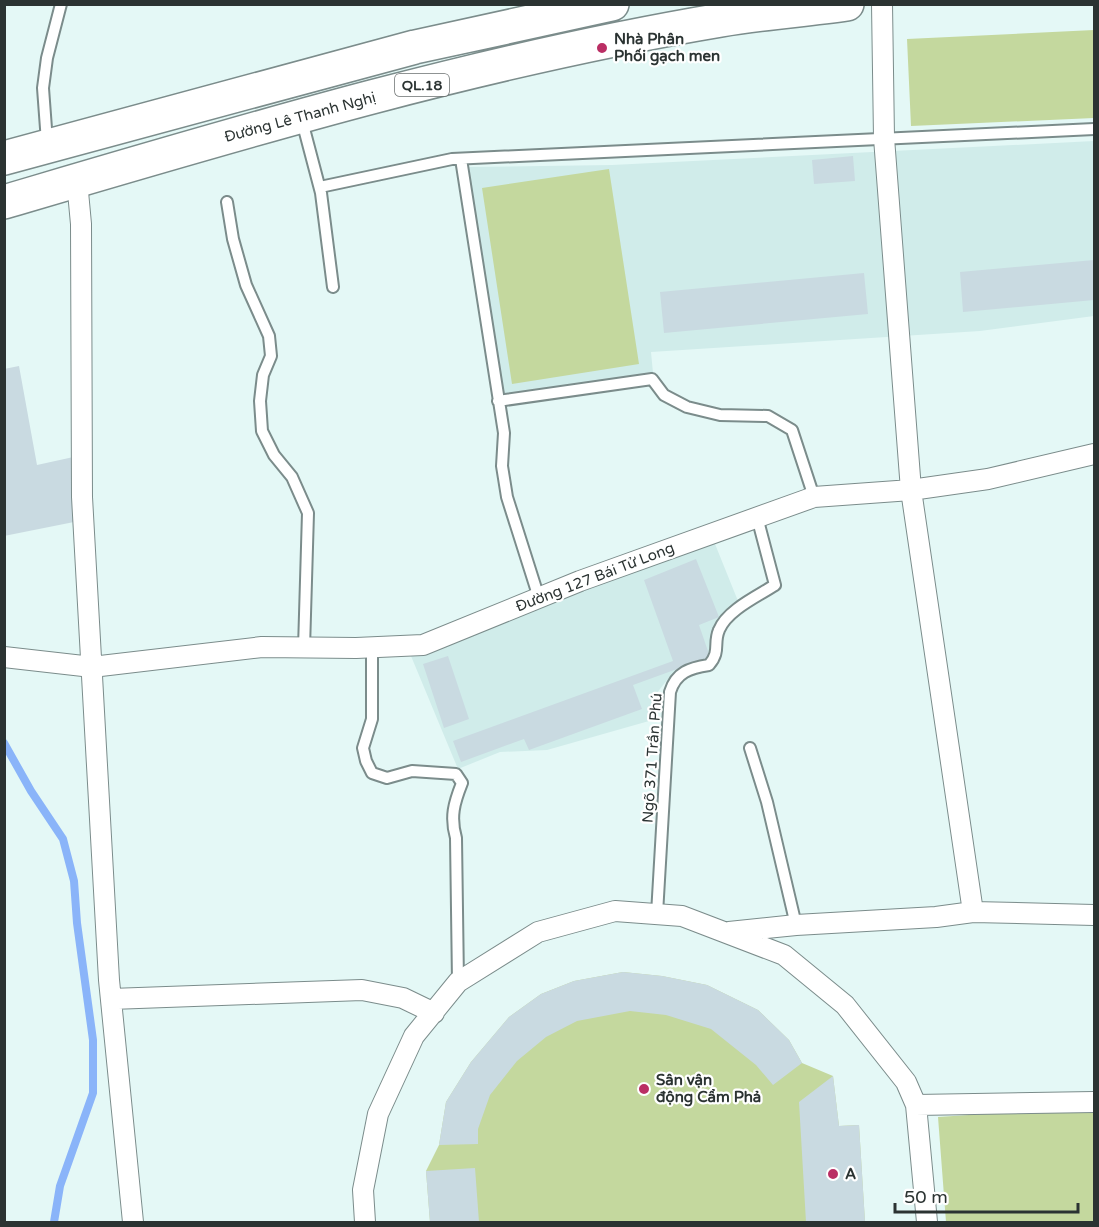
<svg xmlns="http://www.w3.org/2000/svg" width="1099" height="1227" font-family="'Varela Round',sans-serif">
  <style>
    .built { fill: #d0ecea }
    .green { fill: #c4d89e }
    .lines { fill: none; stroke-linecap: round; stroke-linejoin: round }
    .stream { stroke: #8ab4f9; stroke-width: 8 }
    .building { fill: #c9dae1 }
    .service-casing { stroke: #7b8c8b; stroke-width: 14 }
    .minor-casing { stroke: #7b8c8b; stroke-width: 22 }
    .trunk-casing { stroke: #7b8c8b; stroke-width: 36 }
    .service { stroke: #fff; stroke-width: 10 }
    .minor { stroke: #fff; stroke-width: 20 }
    .trunk { stroke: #fff; stroke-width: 33 }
    .poi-dot { fill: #ba2e64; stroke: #fff; stroke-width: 2 }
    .labels { text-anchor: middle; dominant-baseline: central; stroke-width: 4.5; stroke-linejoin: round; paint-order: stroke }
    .shield { fill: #fff; stroke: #6b7070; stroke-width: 1.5 }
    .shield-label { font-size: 14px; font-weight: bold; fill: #2b3332 }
    .poi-label { font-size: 15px; font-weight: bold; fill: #2b3332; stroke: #fff; text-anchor: start }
    .street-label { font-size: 15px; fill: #2b3332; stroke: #fff }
  </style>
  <rect width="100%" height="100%" fill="#e4f8f6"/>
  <path class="built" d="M1094,141V316L980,331L651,352L653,373L500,395L469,167L612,165Z
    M713,539L738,601L726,611L717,626L709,661L667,680L653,698L649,721L547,750L500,752L458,769L411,656Z"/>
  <path class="green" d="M1094,30V118L911,126L907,39Z
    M609,169L639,364L512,384L482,188Z
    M623,972L662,976L707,985L758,1010L789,1040L802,1063L833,1076L839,1126L859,1125L865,1222H430L426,1171L439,1145L446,1102L471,1062L509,1017L541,994L574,981Z
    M1094,1107V1222H946L938,1117Z"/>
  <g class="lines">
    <path class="stream" d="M4,743L31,791L63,839L74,881L77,923L93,1040V1093L60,1186L54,1222"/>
  </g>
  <path class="building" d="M853,156L855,181L814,184L812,160Z
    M1094,260V300L963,312L960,272Z
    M864,273L868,314L664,333L660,292Z
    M19,366L37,465L78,456L79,521L4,536V369Z
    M696,559L719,617L699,625L710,657L633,685L642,709L529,750L524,739L461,762L453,741L673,661L644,580Z
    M448,656L469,719L444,728L423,664Z
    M623,972L662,976L707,985L758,1010L789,1040L802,1063L773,1085L756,1065L711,1029L666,1015L630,1011L577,1021L546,1037L517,1061L490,1095L478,1129V1144L439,1145L446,1102L471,1062L509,1017L541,994L574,981Z
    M833,1076L839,1126L859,1125L865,1222H806L799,1102Z
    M475,1168L479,1222H430L426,1171Z"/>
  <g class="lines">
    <g class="service-casing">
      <path id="service" d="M302,121L321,193L333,287
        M47,142L43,88L47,58L61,4
        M461,159L504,433L502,466L507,497L539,598
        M320,187L452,159L1094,129
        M227,202L233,239L246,285L269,336L271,356L263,375L260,401L262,431L274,455L292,477L308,513L304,648
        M498,401L652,379L664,395L687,407L720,415L768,416L792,430L814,497
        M372,647V719L363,748L366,761L372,773L387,778L412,771L456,774L462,783C454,803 450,817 456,838L458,982
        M750,748L767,802L796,925
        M657,914L670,692C676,672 690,668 709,665C721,651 713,644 719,630C727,610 758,596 775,585L757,517"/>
    </g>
    <g class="minor-casing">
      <path id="minor" d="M882,4L884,138L911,490L973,912
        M77,181L81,224L82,497L109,980L133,1222
        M4,657L92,667L262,647L356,648L423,645L580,581L814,497L911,490L988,479L1094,454
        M729,932L796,925L936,917L973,912L1094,915
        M111,999L362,990L403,998L434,1013
        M916,1105L1094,1102
        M365,1222L363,1190L378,1114L414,1036L458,982L538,932L615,911L682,916L784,955L845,1005L906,1082L916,1105L927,1222"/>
    </g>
    <g class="trunk-casing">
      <path id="trunk" d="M4,158L415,47L612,4
        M4,202C241,132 477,61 721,20C762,13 805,10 847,4"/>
    </g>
    <use href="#service" class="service"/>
    <use href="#minor" class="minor"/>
    <use href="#trunk" class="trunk"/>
  </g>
  <g class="poi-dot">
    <circle cx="602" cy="48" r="6"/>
    <circle cx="644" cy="1089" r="6"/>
    <circle cx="833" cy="1174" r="6"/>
  </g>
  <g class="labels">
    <rect class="shield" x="395" y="74" width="54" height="22" rx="4.5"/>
    <g class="shield-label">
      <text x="422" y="85">QL.18</text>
    </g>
    <g class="poi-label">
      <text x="614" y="39">Nhà Phân<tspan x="614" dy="17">Phối gạch men</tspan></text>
      <text x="656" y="1080">Sân vận<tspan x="656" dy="17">động Cẩm Phả</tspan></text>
      <text x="845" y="1174">A</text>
    </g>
    <g class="street-label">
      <text transform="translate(300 117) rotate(-15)">Đường Lê Thanh Nghị</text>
      <text transform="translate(595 577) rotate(-21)">Đường 127 Bái Tử Long</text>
      <text transform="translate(652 758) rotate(-86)">Ngõ 371 Trần Phú</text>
    </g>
  </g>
  <rect width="1099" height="1227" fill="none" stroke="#2b3332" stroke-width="12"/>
  <path d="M895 1203v9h183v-9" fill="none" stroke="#2b3332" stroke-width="3"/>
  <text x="904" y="1203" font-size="18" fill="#2b3332" stroke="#ffffff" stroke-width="4.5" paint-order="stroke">50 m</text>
</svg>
